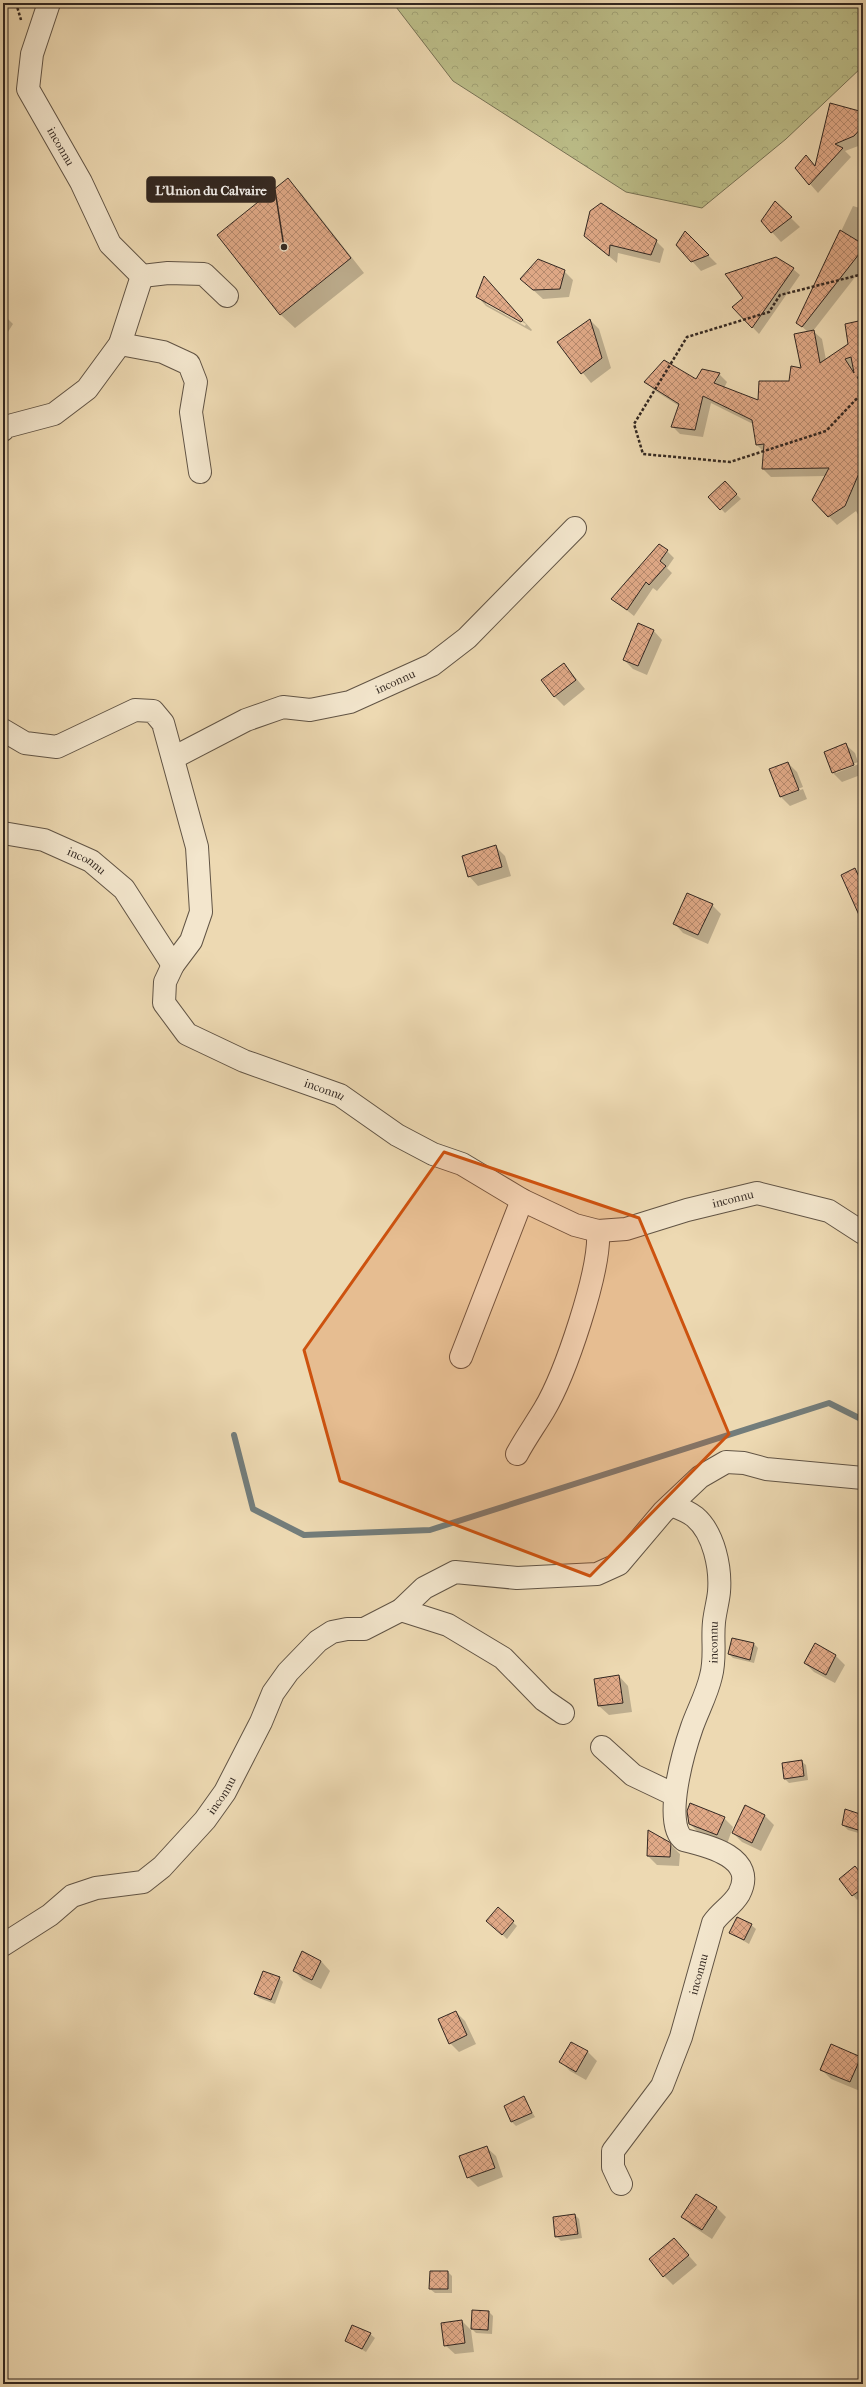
<svg xmlns="http://www.w3.org/2000/svg" width="866" height="2387" font-family="'IM FELL French Canon',serif">
  <style>
    .forest { fill: url(#forest-crowns); stroke: #777255 }
    .shadow { fill: #0003; fill-rule: evenodd }
    .lines { fill: none; stroke-linecap: round; stroke-linejoin: round }
    .stream { stroke: #737d7b; stroke-width: 6 }
    .building { fill: url(#building-cross-hatch); stroke: #322721; fill-rule: evenodd }
    .minor-casing { stroke: #615445; stroke-width: 24 }
    .path { stroke: #322721; stroke-width: 2.5; stroke-dasharray: 3 2; stroke-linecap: butt }
    .minor { stroke: #f3e6cd; stroke-width: 22 }
    .marked { fill: #cd520f; fill-opacity: 0.2; stroke: #cd520f; stroke-width: 3; stroke-linejoin: round }
    .labels { text-anchor: middle; dominant-baseline: central; stroke-width: 3; stroke-linejoin: round; paint-order: stroke }
    .street-label { font-size: 12px; fill: #322721; stroke: #f3e6cd }
    .leader { fill: none; stroke: #322721; stroke-width: 1.5 }
    .callout-dot { fill: #322721; stroke: #f3e6cd; stroke-width: 1.5 }
    .callout { fill: #322721; stroke: #322721; stroke-width: 1.5 }
    .callout-label { font-size: 13px; text-anchor: middle; font-weight: bold; fill: #fff }
  </style>
  <defs>
    <pattern id="forest-crowns" width="20" height="18" patternUnits="userSpaceOnUse"><rect width="20" height="18" fill="#bcbe89"/><path d="M2 6a3 3 0 1 1 6 0M12 15a3 3 0 1 1 6 0" fill="none" stroke="#a2a376"/></pattern>
    <pattern id="building-cross-hatch" width="8" height="8" patternUnits="userSpaceOnUse"><rect width="8" height="8" fill="#e0a987"/><path d="M0 0l8 8M0 8l8-8" fill="none" stroke="#b68a6e"/></pattern>
  </defs>
  <rect width="100%" height="100%" fill="#edd9b2"/>
  <filter id="stains"><feTurbulence type="fractalNoise" baseFrequency=".005" numOctaves="4"/><feColorMatrix values="0 0 0 0 .2 0 0 0 0 .09 0 0 0 0 .02 0 0 0 .5 -.17"/></filter>
  <radialGradient id="worn" r=".72"><stop offset=".6" stop-color="#630" stop-opacity="0"/><stop offset="1" stop-color="#630" stop-opacity=".3"/></radialGradient>
  <path class="forest" d="M393,3H863V66L786,139L702,208L626,192L453,81Z"/>
  <path class="shadow" d="M831,104L863,113V141L861,145L845,151L851,157L818,193L796,168L806,156L816,166Z
    M287,180L301,193L364,273L295,328L281,315L218,236Z
    M776,203L800,227L781,242L762,221Z
    M853,206L863,209V267L813,331L822,339L826,360L850,344L858,322L860,290H863V364L852,367L863,384V523L856,511L837,525L813,500L826,476L771,477L763,469L764,452L757,445L753,424L711,403L703,437L680,434L672,426L679,406L654,390L646,382L696,380L719,374L727,382L724,388L759,402L790,382L802,369L808,332L798,323ZM716,378H718L712,387Z
    M685,232L717,264L701,271L692,261Z
    M585,236L656,241L664,249L660,263L618,253L617,263Z
    M793,269L800,275L759,334L733,307L744,298Z
    M564,271L573,280L569,297L543,299L531,288Z
    M493,287L532,330L531,331L486,306L477,296ZM486,301L526,324L525,326L486,304Z
    M3,314L13,324L6,335L3,334Z
    M590,320L599,329L611,368L591,383L558,342Z
    M725,483L741,499L725,513L710,497Z
    M667,551L674,558L667,568L672,573L657,591L653,588L634,616L613,599Z
    M653,630L662,640L647,675L633,669L624,660Z
    M564,664L585,689L564,706L555,697Z
    M845,744L855,753L858,762L836,771V773L859,764L863,774L842,782L833,773L825,753Z
    M788,763L797,772L803,787L784,794V796L803,789L807,799L790,806L781,797Z
    M495,846L505,856L511,876L478,886L469,876Z
    M855,870L863,882V900Z
    M712,905L721,914L708,944L683,933L674,923Z
    M754,1644L758,1648L754,1663L733,1658L729,1654Z
    M815,1644L836,1656L845,1665L835,1683L814,1672L805,1663Z
    M619,1676L628,1686L632,1712L609,1715L599,1706L596,1680Z
    M801,1761L806,1765L808,1780L789,1783L785,1779Z
    M746,1807L765,1816L774,1825L761,1851L742,1842L733,1833Z
    M862,1815V1834L848,1830L843,1825Z
    M724,1818L733,1827L727,1844L699,1833L690,1824Z
    M670,1844L680,1854L679,1866L657,1865L648,1856Z
    M855,1867L863,1876V1895L857,1900L840,1879Z
    M498,1909L517,1926L507,1939L492,1925Z
    M751,1925L756,1929L749,1944L730,1933Z
    M321,1961L330,1971L321,1989L303,1980L294,1971Z
    M279,1978L283,1982L275,2004L259,1998L255,1994Z
    M456,2012L465,2021L476,2044L459,2052L450,2043Z
    M588,2052L597,2061L586,2080L570,2071L561,2062Z
    M860,2058L863,2060V2083L860,2091L831,2079L822,2070Z
    M524,2098L535,2117L516,2126L512,2122Z
    M486,2147L496,2156L503,2177L478,2187L468,2177Z
    M696,2195L717,2208L726,2217L712,2239L692,2226L682,2217Z
    M575,2215L579,2219L582,2238L561,2241L556,2236Z
    M683,2249L697,2265L673,2285L664,2276Z
    M448,2272L452,2276V2293H435L430,2289Z
    M489,2312L493,2316L492,2334L476,2333L472,2329Z
    M462,2321L471,2330L474,2352L455,2354L445,2345Z
    M370,2334L375,2338L366,2352L346,2340Z
    M863,2379V2384H860Z"/>
  <g class="lines">
    <path class="stream" d="M234,1435L253,1509L304,1535L430,1530L829,1403L863,1420"/>
  </g>
  <path class="building" d="M830,103L863,112V126L854,136L835,144L843,148L809,185L795,168L806,155L815,166Z
    M288,178L351,258L280,315L217,235Z
    M775,201L792,217L771,233L761,221Z
    M601,203L657,240L651,255L610,245L609,256L584,236L590,211Z
    M840,230L863,244V249L802,327L796,323Z
    M685,231L709,255L691,262L676,245Z
    M776,257L794,268L752,328L732,307L743,298L725,274Z
    M538,259L565,270L560,289L533,290L520,279Z
    M484,276L523,320L521,322L476,297Z
    M590,319L602,358L581,374L557,342Z
    M863,320V377H857L863,387V464L845,506L828,517L812,500L829,468L762,469L764,444L756,445L752,420L703,396L695,430L671,427L679,404L644,382L664,360L696,379L702,369L720,373L714,383L758,400L759,381H789L791,366L801,368L794,334L814,330L820,363L848,344L845,324ZM851,357L854,373L845,359Z
    M725,481L737,494L720,510L708,497Z
    M659,544L668,550L660,561L666,566L649,585L646,582L627,610L611,599Z
    M638,623L654,630L638,666L623,660Z
    M564,663L576,680L554,697L541,680Z
    M846,743L854,765L832,773L824,752Z
    M788,762L799,790L780,797L769,769Z
    M496,845L502,867L468,877L462,856Z
    M855,868L863,886V924L841,875Z
    M687,893L713,904L698,935L673,924Z
    M732,1638L754,1643L750,1660L728,1654Z
    M815,1643L836,1655L826,1675L804,1663Z
    M619,1675L623,1703L598,1706L594,1679Z
    M802,1760L804,1776L784,1779L782,1763Z
    M690,1803L725,1817L717,1835L689,1824L687,1811Z
    M745,1805L765,1815L752,1843L732,1833Z
    M845,1809L863,1815L858,1830L842,1825Z
    M648,1830L671,1843L670,1857L647,1856Z
    M855,1866L863,1876V1888L852,1896L839,1879Z
    M498,1907L514,1921L502,1935L486,1921Z
    M737,1917L752,1924L744,1940L729,1933Z
    M302,1951L321,1961L312,1980L293,1971Z
    M263,1971L280,1977L271,2000L254,1994Z
    M456,2011L467,2035L449,2044L438,2019Z
    M571,2042L588,2051L576,2072L559,2062Z
    M831,2044L861,2057L850,2082L820,2070Z
    M524,2096L532,2113L511,2122L504,2106Z
    M487,2146L495,2168L467,2178L459,2156Z
    M696,2194L717,2207L702,2230L681,2217Z
    M575,2214L578,2234L555,2237L553,2217Z
    M674,2238L689,2255L663,2277L649,2259Z
    M430,2271H448V2289H429Z
    M472,2310L489,2311L488,2330L471,2329Z
    M462,2320L465,2343L444,2346L441,2323Z
    M352,2325L371,2333L362,2349L345,2341Z"/>
  <g class="lines">
    <g class="minor-casing">
      <g id="minor">
        <path id="s1" d="M49,3L32,54L28,89L81,182L110,244L142,276L168,273L204,274L227,296"/>
        <path d="M120,344L163,352L189,364L196,382L191,412L200,472"/>
        <path d="M3,430L5,427L54,414L87,389L120,344L142,276"/>
        <path id="s2" d="M3,730L25,743L57,747L135,710L153,711L163,723L197,847L201,912L191,941L173,965L165,982L164,1003L187,1034L244,1061L340,1095L397,1135L433,1154L462,1164L522,1200L575,1225L598,1231L626,1229L687,1210L757,1193L829,1211L863,1233"/>
        <path id="s3" d="M173,758L246,720L283,707L310,710L350,702L432,665L467,638L575,528"/>
        <path id="s4" d="M3,833L44,840L91,861L124,889L173,965"/>
        <path d="M461,1357L522,1200"/>
        <path d="M517,1454C525,1439 535,1425 544,1410C565,1375 601,1270 598,1231"/>
        <path d="M401,1610L448,1625L503,1658L544,1700L563,1713"/>
        <path d="M602,1747L633,1775L675,1795"/>
        <path id="s5" d="M3,1945L50,1915L72,1896L96,1888L143,1882L162,1867L205,1820L225,1792L261,1722L273,1693L288,1672L318,1641L332,1632L347,1629H364L401,1610L424,1588L455,1572L517,1578L597,1574L619,1564L663,1512L700,1477L726,1462L744,1463L766,1469L863,1478"/>
        <path id="s6" d="M621,2184L613,2167V2151L662,2086L681,2037L713,1923C720,1912 732,1906 739,1894C758,1858 709,1846 684,1840C662,1824 684,1750 692,1727C698,1710 707,1694 711,1676C716,1658 712,1641 714,1622C715,1612 718,1602 719,1592C721,1568 714,1533 695,1517C689,1512 679,1508 671,1505"/>
      </g>
    </g>
    <path class="path" d="M16,3L21,20
      M863,274L780,295L769,312L687,337L634,424L643,454L730,462L826,431L863,392"/>
    <use href="#minor" class="minor"/>
  </g>
  <path class="marked" d="M444,1152L639,1218L729,1434L590,1576L340,1481L304,1350Z"/>
  <g class="labels">
    <g class="street-label">
      <text stroke="none"><textPath href="#s1" startOffset="155">inconnu</textPath></text>
      <text stroke="none"><textPath href="#s3" startOffset="239">inconnu</textPath></text>
      <text stroke="none"><textPath href="#s4" startOffset="89">inconnu</textPath></text>
      <text stroke="none"><textPath href="#s2" startOffset="659">inconnu</textPath></text>
      <text stroke="none"><textPath href="#s2" startOffset="1108">inconnu</textPath></text>
      <text stroke="none"><textPath href="#s6" startOffset="624">inconnu</textPath></text>
      <text stroke="none"><textPath href="#s5" startOffset="275">inconnu</textPath></text>
      <text stroke="none"><textPath href="#s6" startOffset="234">inconnu</textPath></text>
    </g>
  </g>
  <path class="leader" d="M284 247L275 190"/>
  <circle class="callout-dot" cx="284" cy="247" r="4"/>
  <rect class="callout" x="147" y="177" width="128" height="25" rx="4"/>
  <g class="callout-label">
    <text x="211" y="195">L'Union du Calvaire</text>
  </g>
  <rect width="866" height="2387" fill="none" stroke="#edd9b2" stroke-width="16"/>
  <rect x="4" y="4" width="858" height="2379" fill="none" stroke="#322721" stroke-width="2"/>
  <rect x="8" y="8" width="850" height="2371" fill="none" stroke="#322721"/>
  <rect width="100%" height="100%" filter="url(#stains)"/>
  <rect width="100%" height="100%" fill="url(#worn)"/>
</svg>
